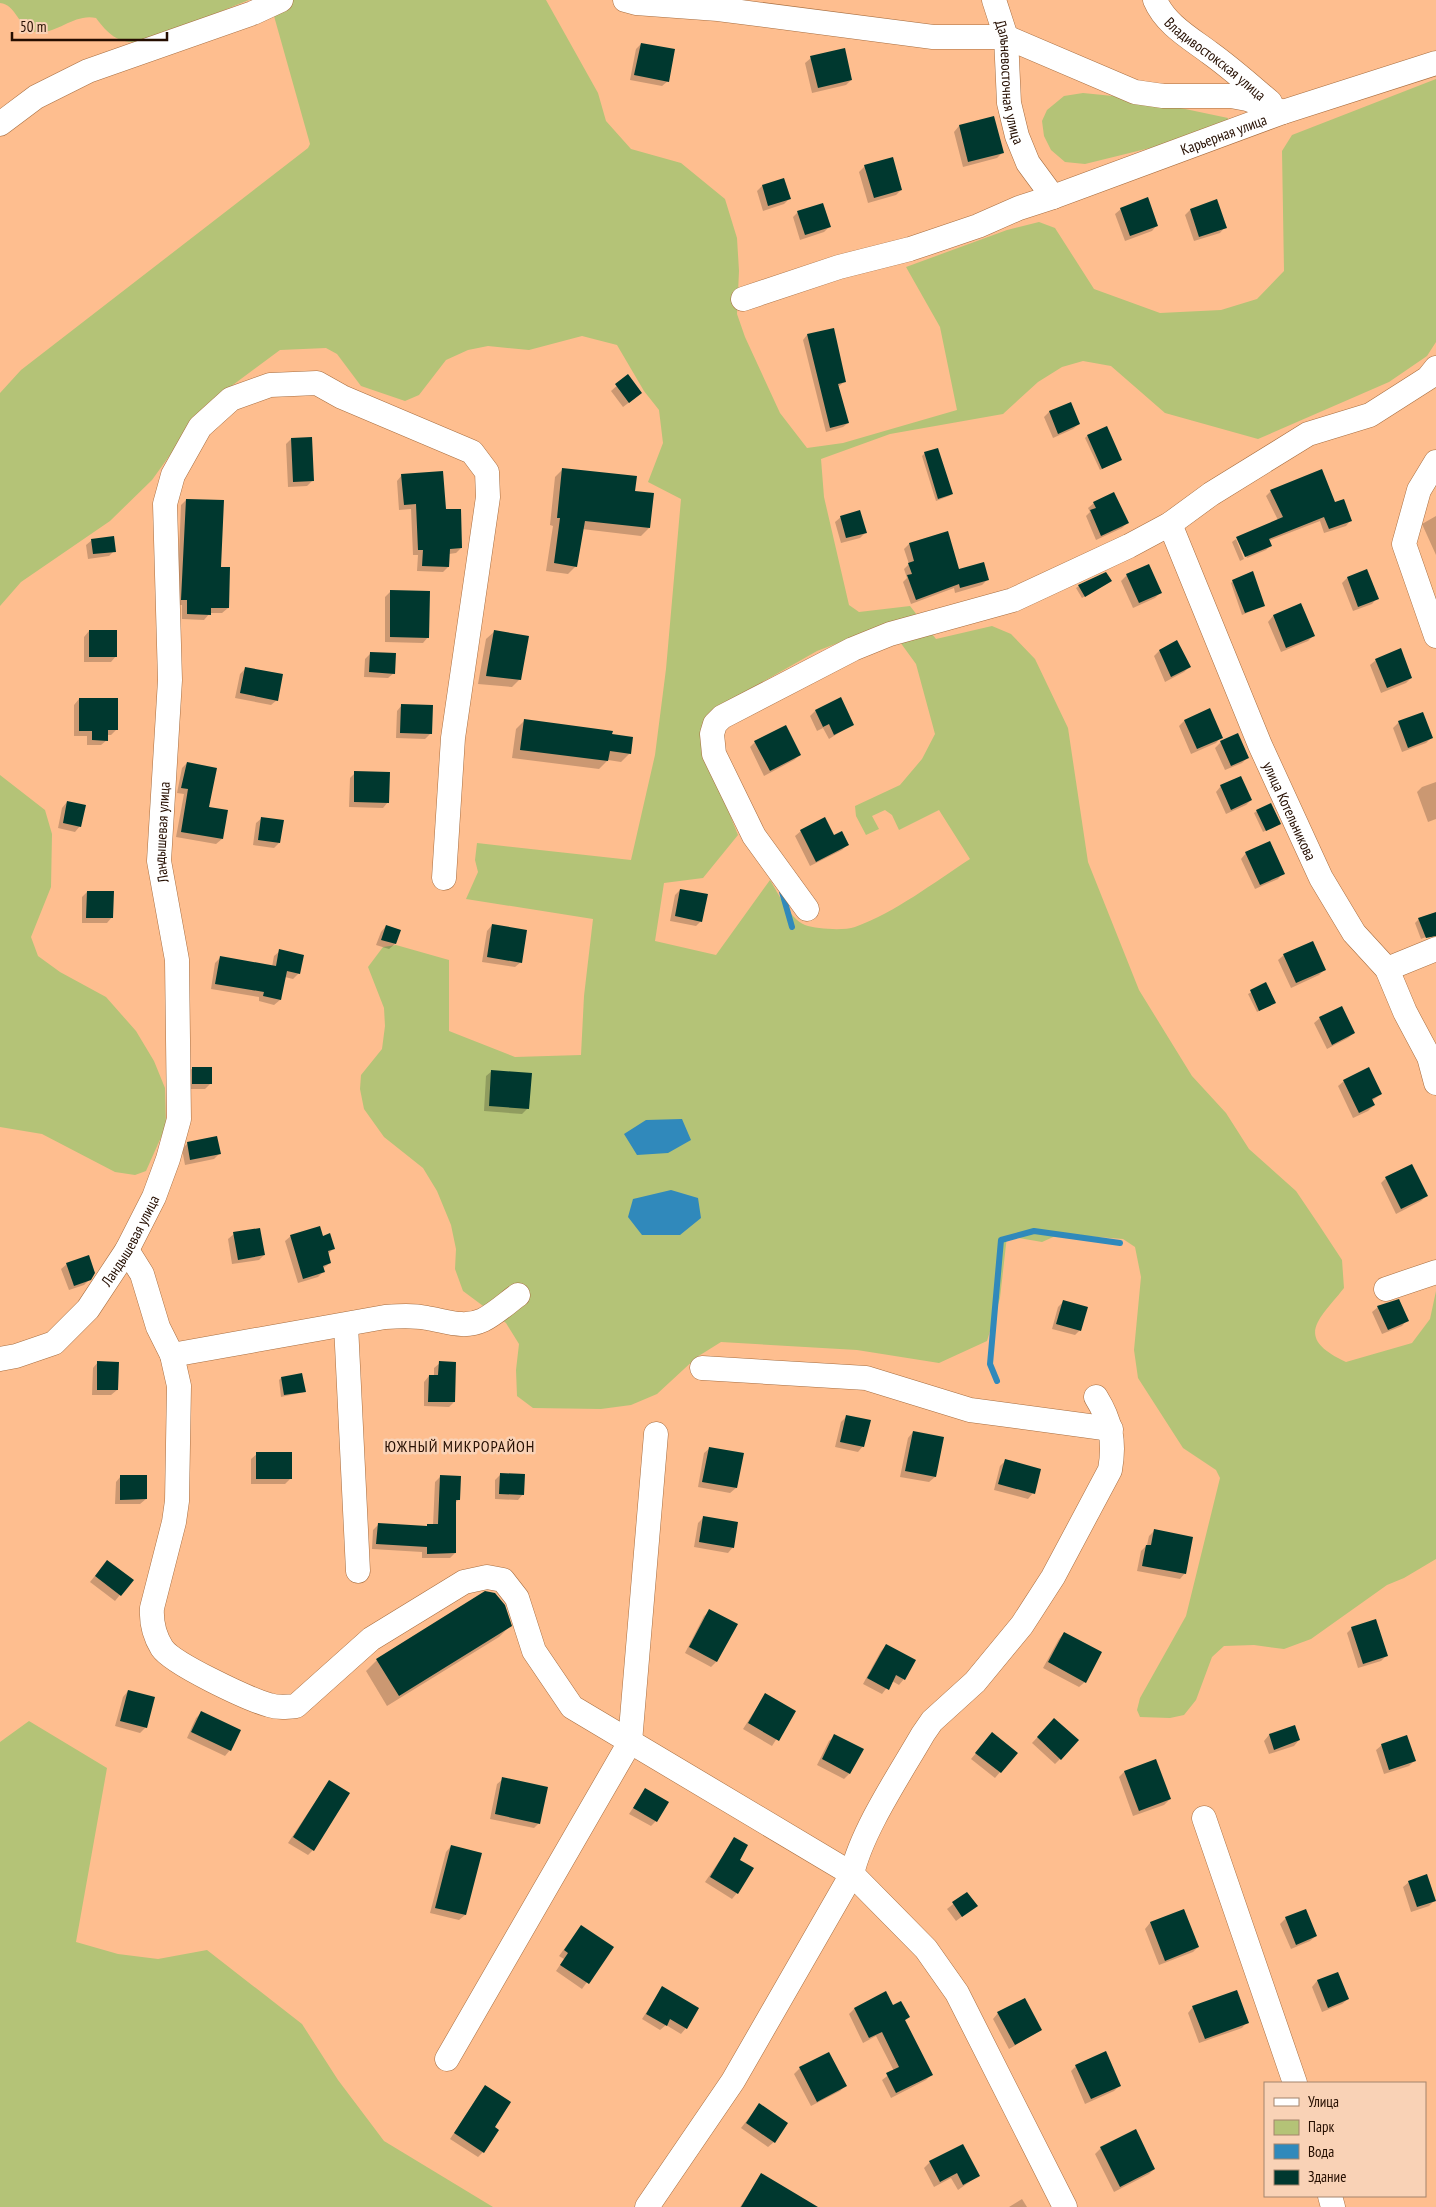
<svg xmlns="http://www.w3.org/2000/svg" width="1436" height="2207" font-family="'PT Sans Narrow',sans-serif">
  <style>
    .green { fill: #b4c377; fill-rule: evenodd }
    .water { fill: #3089bb }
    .shadow { fill: #0003 }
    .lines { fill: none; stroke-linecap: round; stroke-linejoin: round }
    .stream { stroke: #3089bb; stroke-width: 6 }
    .building { fill: #00382f }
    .minor-casing { stroke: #a76d3f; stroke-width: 25 }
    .minor { stroke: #fff; stroke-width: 24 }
    .labels { text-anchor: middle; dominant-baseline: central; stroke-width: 5; stroke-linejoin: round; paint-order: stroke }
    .street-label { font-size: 15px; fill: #250e00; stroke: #f9d2b6 }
    .neighbourhood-label { font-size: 16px; letter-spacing: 1px; fill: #250e00; stroke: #f9d2b6 }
  </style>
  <rect width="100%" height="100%" fill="#febe8f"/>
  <path class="green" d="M0,0H249L147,41C121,45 111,38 96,18C74,13 57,35 35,32C19,29 16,4 0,3Z
    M255,0H546L598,93L606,121L631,149L681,163L725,199L737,238L739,271L737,314L745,337L780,413L807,448L843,443L957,410L940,327L906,267L1007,230L1039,222L1055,228L1094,289L1160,313L1221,310L1257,299L1284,271L1282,151L1292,135L1436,79V342L1427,356L1389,382L1258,439L1165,413L1111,366L1083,361L1062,367L1038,382L1003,414L890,434L821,459L824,497L849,605L859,612L910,606L936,639L992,626L1011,634L1035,659L1068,728L1088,862L1139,990L1192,1076L1226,1113L1249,1149L1296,1191L1319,1225L1342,1260L1344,1288C1319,1320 1293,1337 1346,1362L1412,1343L1430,1319L1436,1291V1559L1404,1578L1387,1585L1311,1639L1284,1649L1254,1645L1224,1646L1212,1657L1196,1700L1184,1715L1170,1718L1140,1717L1137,1710L1140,1698L1186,1616L1220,1478L1216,1470L1183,1448L1138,1378L1134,1350L1141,1277L1135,1247L1123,1239L1060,1234L1042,1242L1007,1236L1000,1298L987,1341L939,1363L857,1350L721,1342L697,1357L657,1394L631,1405L601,1409L533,1408L517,1396L516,1370L519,1344L506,1323L463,1291L455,1269L456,1249L451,1225L437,1191L423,1168L384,1137L364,1109L360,1089L361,1075L382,1049L385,1026L384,1008L368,967L383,947L396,945L449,960V1031L515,1057L581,1055L584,996L593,919L466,899L478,872L475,860L477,843L631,860L655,755L666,669L681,499L648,482L663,443L659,410L644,391L617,345L582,336L529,350L488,346L468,350L446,360L419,395L405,401L361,386L337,354L326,348L280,350L206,405L152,480L110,521L21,582L0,606V393L21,370L308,148L310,144L274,16ZM877,628L892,631L916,664L935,734L922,759L900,785L855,806L856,816L866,835L879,829L872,816L885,810L892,815L899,830L939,810L970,859C933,883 896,912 855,927C843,931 817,929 805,925C789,918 779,894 770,880L716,955L655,941L664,883L703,878L738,835L703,747L734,698L817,651Z
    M1083,93L1133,98L1228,118L1227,129L1085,164L1065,162L1051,150L1044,136L1042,121L1047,110L1064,96Z
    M0,775L45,810L52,834L51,887L31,937L38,956L60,972L106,997L136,1031L154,1061L165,1088L166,1126L146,1171L135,1175L115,1172L42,1134L0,1127Z
    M29,1721L107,1768L76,1942L118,1954L158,1959L207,1950L302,2024L338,2080L384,2141L493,2207H0V1742Z"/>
  <path class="water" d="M682,1119L691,1140L668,1153L637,1155L624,1134L646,1120Z
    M671,1190L698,1198L701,1218L680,1235H642L628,1217L633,1199Z"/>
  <path class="shadow" d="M641,44L668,81L662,86L630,80L636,49Z
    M811,58L851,80L846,85L812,93L805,63Z
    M993,118L1002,153L997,158L963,167L954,132L959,126Z
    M865,166L901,190L896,195L868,203L859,172Z
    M783,179L789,199L784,204L763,211L757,191L762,186Z
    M1121,209L1157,225L1152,231L1125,241L1115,214Z
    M1190,210L1225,227L1220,233L1194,241L1185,215Z
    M798,212L829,227L824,232L800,240L793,217Z
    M833,330L844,382L838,387L848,423L843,427L826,432L803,340L807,335Z
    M628,376L635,398L623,407L611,391Z
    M1070,403L1079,424L1073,429L1053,438L1044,417L1049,412Z
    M1087,436L1120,460L1100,470L1085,438Z
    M291,439L313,480L307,486L288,487L286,444Z
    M925,453L952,494L949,496L936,501L922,456Z
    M563,469L634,492L649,528L641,536L582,529L576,566L568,574L546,571L553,526L550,525L555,477Z
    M402,475L445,510L461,548L456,553L449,554L448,567L443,572L417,571L418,555H413L411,509L399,510L397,481Z
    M1271,491L1334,503L1350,521L1346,526L1324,533L1320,521L1268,541L1270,546L1266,550L1247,558L1238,538L1278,520L1266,496Z
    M186,500L220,568L228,608L222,613H210L204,620L182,619V605H177L181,505Z
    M1094,503L1128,522L1122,528L1096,540L1086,516L1090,512L1088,508Z
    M1436,516V555L1422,524Z
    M841,517L865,533L860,538L841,543L835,522Z
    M1236,539L1244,559L1240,561L1232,542Z
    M92,540L114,551L109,556L88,559L86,545Z
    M909,544L959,571L987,580L982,585L955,593L954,588L911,604L903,582L907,578L904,569L909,564L904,549Z
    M1127,575L1161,592L1155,598L1133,608L1121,581Z
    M1347,578L1377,598L1372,604L1353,611L1342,583Z
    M1233,581L1263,606L1242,615L1231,583Z
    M1108,583L1082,598L1076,588L1079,586Z
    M391,591L428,637L423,643L385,642V597Z
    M1300,605L1313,636L1308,641L1281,652L1268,622L1273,616Z
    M89,631L116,656L111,662H84V637Z
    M495,631L520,679L512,687L478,684L486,639Z
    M1159,651L1189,667L1184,672L1165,682L1154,656Z
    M371,653L394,673L388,678L364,677L365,659Z
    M1376,660L1411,678L1406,683L1381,693L1370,665Z
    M246,668L277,700L271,705L235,698L240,674Z
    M79,699L116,730L111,735H107V740L101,745H87V736H74V705Z
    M402,705L431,733L425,739L396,738L397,711Z
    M1210,710L1221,737L1216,743L1191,754L1179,726L1184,721Z
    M815,711L853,724L829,739L823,728L817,731L810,716Z
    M524,721L611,736L630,753L621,762L608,760L599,769L512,758L516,729Z
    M1399,722L1431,738L1426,743L1402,752L1393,728Z
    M755,742L800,755L794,760L764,776L750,747Z
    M1221,742L1247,758L1242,763L1225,770L1215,748Z
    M187,763L222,839L216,844L176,837L184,794L177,793L182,768Z
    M355,773L388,802L383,808L349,807L350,778Z
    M1436,782V819L1428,822L1417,792L1422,787Z
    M1221,786L1251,800L1246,805L1226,814L1216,792Z
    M67,802L80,826L75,832L58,828L62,808Z
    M1257,811L1280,824L1263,832L1254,813Z
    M262,818L279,843L274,848L253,845L256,823Z
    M801,831L847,845L842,850L810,866L795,836Z
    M1246,853L1283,873L1278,879L1255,889L1241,859Z
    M680,890L701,921L696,926L670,921L675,895Z
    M87,892L112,917L107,923H82V897Z
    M1436,913V933L1421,939L1415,923L1419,919Z
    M492,925L521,962L515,967L482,962L487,931Z
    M386,926L395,944L389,949L376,945L381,932Z
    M280,951L299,973L293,979L285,977L280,1000L274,1005L259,1001V997L211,989L215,963L220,958L272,967L274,956Z
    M1284,955L1324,970L1319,975L1291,988L1278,960Z
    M1266,984L1274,1003L1257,1012L1248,994Z
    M1320,1018L1354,1033L1348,1038L1327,1049L1314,1023Z
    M193,1068L211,1083L205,1089H187V1073Z
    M492,1071L528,1108L522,1114L484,1111L486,1076Z
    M1344,1081L1381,1094L1372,1101L1374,1105L1368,1111L1353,1118L1338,1086Z
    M188,1143L220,1153L214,1159L185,1165L182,1149Z
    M1386,1178L1426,1196L1421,1201L1396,1214L1381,1183Z
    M234,1234L264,1255L259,1260L232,1264L228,1239Z
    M291,1236L322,1237L334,1248L328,1254L330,1263L322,1269L323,1272L318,1277L298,1283L285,1241Z
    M67,1264L90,1279L84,1285L69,1290L61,1269Z
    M1063,1302L1080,1330L1075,1335L1052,1329L1058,1307Z
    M1378,1307L1407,1320L1402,1326L1382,1334L1372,1312Z
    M98,1362L117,1390L111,1395H92L93,1368Z
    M440,1363L454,1402L449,1407L424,1406V1382L429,1376H434V1368Z
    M281,1378L304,1392L281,1397L279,1380Z
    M847,1416L863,1446L858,1452L835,1447L841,1422Z
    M913,1432L942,1438L935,1477L929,1482L900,1477L908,1438Z
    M710,1448L736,1488L730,1493L698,1487L704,1453Z
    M257,1454L291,1478L285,1484H251V1459Z
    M1005,1461L1033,1493L1028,1499L994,1490L1000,1466Z
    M501,1474L523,1494L518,1500L495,1499V1480Z
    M121,1476L146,1499L140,1504H115L116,1482Z
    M441,1476L458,1500L455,1503V1553L450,1558H422V1552L372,1549L373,1530L378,1525L426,1528L433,1526L435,1482Z
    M703,1518L733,1547L728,1553L694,1547L698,1523Z
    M1154,1531L1185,1573L1180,1579L1137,1571L1141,1551L1147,1545L1149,1536Z
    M102,1567L132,1580L115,1601L90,1582Z
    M710,1611L716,1662L711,1667L685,1653L704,1616Z
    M510,1626L499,1637L387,1706L366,1671L377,1660Z
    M1352,1628L1387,1655L1381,1661L1358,1668L1347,1633Z
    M1064,1633L1085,1682L1079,1687L1043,1668L1059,1639Z
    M886,1646L904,1679L899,1685L892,1681L882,1694L863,1684L881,1651Z
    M128,1691L146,1727L140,1733L115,1726L123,1697Z
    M765,1695L794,1712L772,1746L743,1729Z
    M201,1713L230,1750L225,1756L187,1738L196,1718Z
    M1049,1725L1060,1759L1055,1764L1032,1743Z
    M992,1734L1016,1753L995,1778L971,1759Z
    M1269,1735L1299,1740L1294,1746L1269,1754L1264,1741Z
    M835,1736L849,1774L844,1779L817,1765L829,1741Z
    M1382,1745L1414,1761L1409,1766L1384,1774L1376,1750Z
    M1155,1760L1170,1799L1164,1805L1133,1816L1119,1777L1124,1772Z
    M503,1779L539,1823L534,1828L490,1819L497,1784Z
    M329,1781L313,1850L308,1855L288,1843Z
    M645,1790L656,1821L651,1826L629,1814Z
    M735,1838L738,1860L737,1893L732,1899L705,1882Z
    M451,1846L481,1853L465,1915L459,1920L430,1913L446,1852Z
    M1409,1882L1434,1901L1429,1906L1411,1912L1403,1887Z
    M967,1893L976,1906L956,1921L947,1909Z
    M1184,1910L1198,1947L1193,1952L1159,1965L1145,1929L1150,1923Z
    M1286,1918L1316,1936L1310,1941L1291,1949L1280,1924Z
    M581,1926L612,1948L582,1989L556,1971L564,1959L559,1956Z
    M1337,1973L1348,1999L1342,2004L1322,2012L1312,1987L1317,1981Z
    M662,1988L686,2028L681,2034L666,2025L660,2030L642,2019Z
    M885,1993L892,2007L908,2017L904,2021L931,2075L926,2080L891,2098L882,2080L894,2071L876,2036L863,2043L849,2014L854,2009Z
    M1193,2007L1247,2022L1242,2028L1199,2043L1188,2013Z
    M998,2013L1041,2030L1009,2049L993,2019Z
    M1076,2066L1120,2085L1114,2091L1085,2104L1071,2071Z
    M800,2068L845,2086L840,2091L811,2106L794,2074Z
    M485,2086L493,2127L483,2152L478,2157L450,2139Z
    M759,2105L774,2142L768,2147L741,2128Z
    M1101,2148L1154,2169L1149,2174L1114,2192L1095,2154Z
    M930,2162L978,2176L958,2190L951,2178L934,2187L924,2168Z
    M761,2175L796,2207H740Z
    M1022,2199L1027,2207H1009Z"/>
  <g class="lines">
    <path class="stream" d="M782,892L792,927
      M997,1381L990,1364L1001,1240L1034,1231L1120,1243"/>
  </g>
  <path class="building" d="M641,43L675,49L669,82L634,75Z
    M845,48L852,80L818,88L810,56Z
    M994,116L1004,153L968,162L959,125Z
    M893,157L902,190L874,198L864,165Z
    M784,178L791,199L768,206L762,185Z
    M1148,197L1158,226L1130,236L1120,208Z
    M1217,199L1227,228L1199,237L1190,209Z
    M823,203L831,227L805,235L797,211Z
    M834,328L846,382L838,384L849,423L830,428L807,334Z
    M628,374L642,393L629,403L615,384Z
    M1071,402L1080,424L1058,434L1049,411Z
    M1107,426L1122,460L1102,469L1087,435Z
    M312,437L314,481L293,482L291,438Z
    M938,448L953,494L938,499L924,452Z
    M562,468L637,476L635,491L654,493L650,528L585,521L577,567L554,563L560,518H557Z
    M1322,469L1335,502L1344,499L1352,521L1329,529L1324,517L1269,539L1272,546L1245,557L1236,537L1283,517L1270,490Z
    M443,471L446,509H461L462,548L450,549L449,567L422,566L423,550H418L416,504L404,505L401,474Z
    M1114,492L1129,523L1101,536L1090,510L1096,508L1093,502Z
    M186,499L224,500L221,567H230L229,608H211V615L187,614V600H181Z
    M860,510L867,533L846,538L840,516Z
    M948,531L959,569L984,562L989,580L960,588L959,584L916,600L907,575L912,574L908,563L914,561L909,543Z
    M114,536L116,552L93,554L91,539Z
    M1149,564L1162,593L1139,603L1126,574Z
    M1367,569L1379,599L1358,607L1347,577Z
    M1253,571L1265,606L1245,613L1232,580Z
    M1106,572L1112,581L1085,597L1078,585Z
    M390,590L430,591L429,638L390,637Z
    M1301,603L1315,636L1286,648L1273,615Z
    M89,630H117V657H89Z
    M494,630L529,636L521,680L486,676Z
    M1177,640L1191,667L1171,677L1159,650Z
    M1401,648L1412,678L1387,688L1375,659Z
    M370,652L396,653L395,674L369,672Z
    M245,667L283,674L278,701L240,693Z
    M841,697L854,725L834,735L829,724L823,727L815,710Z
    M79,698H118V730H108V741L92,740V731H79Z
    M401,704L433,705L432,734L400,733Z
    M1210,708L1223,738L1197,749L1184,720Z
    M1423,712L1433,738L1408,748L1398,721Z
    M524,719L613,731L612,734L633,737L631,754L610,751L608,761L520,750Z
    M786,725L801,755L770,771L754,741Z
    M1238,733L1249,758L1231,766L1220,741Z
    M187,762L217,768L209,807L228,810L223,839L181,832L188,789L181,788Z
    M354,771L390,772L389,803L354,802Z
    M1241,776L1252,800L1231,810L1220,785Z
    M67,801L86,805L81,827L63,823Z
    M1271,803L1281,824L1266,831L1256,810Z
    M261,817L284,820L280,843L258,840Z
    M825,817L834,835L842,831L849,845L816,862L800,830Z
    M1270,841L1285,874L1260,885L1245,852Z
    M680,889L708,894L702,922L675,916Z
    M87,891H114L113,918H86Z
    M1436,912V936L1426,938L1418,918Z
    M492,924L527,930L522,963L487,957Z
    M386,925L401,930L396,944L381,940Z
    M1313,941L1326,970L1296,983L1283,954Z
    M279,949L304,955L300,974L287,971L281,1000L263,996L264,992L215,984L220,956L276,966Z
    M1266,982L1276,1003L1259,1011L1250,990Z
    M1342,1006L1355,1033L1332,1045L1319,1017Z
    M192,1067H212V1084H192Z
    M1369,1067L1382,1094L1372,1099L1375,1105L1359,1113L1343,1080Z
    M491,1070L532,1073L529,1109L489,1106Z
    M217,1136L221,1154L190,1160L187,1142Z
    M1412,1164L1428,1196L1401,1209L1385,1177Z
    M320,1226L323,1236L330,1233L335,1249L328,1251L331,1263L323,1266L325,1272L303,1279L290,1235Z
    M260,1228L265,1255L238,1260L233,1232Z
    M89,1255L95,1273L91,1280L74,1286L66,1263Z
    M1399,1299L1409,1321L1388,1330L1377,1306Z
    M1063,1300L1088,1307L1081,1331L1056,1324Z
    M97,1361L119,1362L118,1390H97Z
    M439,1361L456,1362L455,1402H428L429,1375H438Z
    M302,1373L306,1392L284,1395L281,1377Z
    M846,1415L871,1420L864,1447L840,1442Z
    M913,1431L944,1437L936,1477L905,1471Z
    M709,1447L744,1453L737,1488L702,1482Z
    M256,1452H292V1479H256Z
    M1005,1459L1041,1469L1035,1494L998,1484Z
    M500,1473L525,1474L524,1495L499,1494Z
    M120,1475H147V1499L120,1500Z
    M440,1475L461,1476L460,1500H456V1553L427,1554V1547L376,1544L378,1523L427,1526V1524H438Z
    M703,1516L738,1522L734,1548L699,1542Z
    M1154,1529L1193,1537L1186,1574L1142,1566L1146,1545H1151Z
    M107,1560L134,1580L121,1596L95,1576Z
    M485,1591L495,1593L505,1605L512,1626L399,1696L376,1659Z
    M709,1609L738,1624L717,1662L689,1647Z
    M1376,1619L1388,1656L1363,1664L1351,1627Z
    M1064,1632L1102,1652L1086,1683L1048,1662Z
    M886,1644L916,1660L905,1680L896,1675L889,1690L867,1678Z
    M128,1690L155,1697L147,1728L120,1721Z
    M765,1693L796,1711L779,1741L748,1723Z
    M201,1711L241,1730L231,1751L191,1732Z
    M1054,1718L1079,1740L1061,1760L1037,1737Z
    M1295,1725L1300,1740L1274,1750L1269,1734Z
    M992,1732L1018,1753L1001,1773L975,1753Z
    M834,1734L864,1749L850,1774L822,1759Z
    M1407,1735L1416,1761L1389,1770L1381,1744Z
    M1156,1759L1171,1799L1139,1811L1124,1771Z
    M502,1777L548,1787L540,1824L495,1814Z
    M329,1780L350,1793L314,1851L293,1837Z
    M645,1788L669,1802L657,1822L633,1808Z
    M734,1837L748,1845L740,1860L754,1868L738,1894L710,1877Z
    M451,1845L482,1853L466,1915L435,1908Z
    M1427,1874L1436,1901L1417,1907L1408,1881Z
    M967,1892L978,1906L962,1917L952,1902Z
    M1184,1909L1199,1947L1165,1961L1150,1922Z
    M1306,1909L1317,1936L1296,1945L1285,1917Z
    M581,1925L614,1947L589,1984L560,1965L568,1953L564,1950Z
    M1338,1972L1349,1999L1328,2008L1317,1980Z
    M662,1986L699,2008L687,2029L670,2019L667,2026L646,2014Z
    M1237,1990L1249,2023L1205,2039L1192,2006Z
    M886,1991L893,2005L901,2001L910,2017L905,2020L933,2075L896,2093L886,2073L899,2067L882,2032L869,2038L854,2008Z
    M1025,1998L1042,2030L1015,2045L997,2012Z
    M1106,2051L1121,2086L1091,2099L1075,2065Z
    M829,2052L847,2086L817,2102L799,2067Z
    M485,2085L511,2102L495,2127L499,2130L484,2153L454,2133Z
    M759,2103L788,2123L775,2143L746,2123Z
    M1136,2129L1155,2169L1120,2187L1100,2147Z
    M963,2144L980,2176L963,2185L957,2173L940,2182L929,2161Z
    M761,2173L818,2207H741Z"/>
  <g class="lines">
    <g class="minor-casing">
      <g id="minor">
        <path d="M625,0L636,3L718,9L933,37H1006L1135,92L1163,96H1231L1247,99L1283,112"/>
        <path id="s1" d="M994,0L1006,37L1009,103L1017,136L1028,163L1053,197L1283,112L1436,63"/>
        <path id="s2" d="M1155,0C1165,24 1190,38 1210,53C1231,68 1251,86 1270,102"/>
        <path d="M0,124L36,97L88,71L253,13L281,0"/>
        <path d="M743,299L839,267L910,249L978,226L1019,208L1053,197"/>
        <path d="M1436,462L1419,490L1404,544L1436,636"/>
        <path id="s3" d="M1170,524L1260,745L1321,878L1354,933L1387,969L1405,1012L1429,1057L1436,1083"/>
        <path d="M807,909L754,836L714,754L712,734L715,724L722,717L853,649L890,634L1013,600L1129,546L1170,524L1211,494L1308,434L1370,415L1428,378L1436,368"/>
        <path d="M1387,969L1436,949"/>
        <path d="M127,1250L142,1274L158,1327L172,1355L179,1386L177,1501L174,1522L152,1608C151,1623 154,1635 162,1648C173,1664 248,1699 269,1705C278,1708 287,1707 296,1706L371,1639L464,1582L487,1577L503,1580L517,1598L534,1651L572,1707L852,1874L926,1949L957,1993L1065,2207"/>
        <path d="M1386,1289L1436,1272"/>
        <path d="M346,1325L358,1571"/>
        <path d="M172,1355L385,1317C399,1316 413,1315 427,1318C446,1321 464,1329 483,1320C495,1314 507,1303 518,1295"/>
        <path id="s4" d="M0,1359L16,1356L54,1343L88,1309L127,1250L154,1197L168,1159L179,1119L177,960L159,861L170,680L165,504L173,475L200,427L231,399L270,385L317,383L342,397L472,452L487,472L488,497L453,738L444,878"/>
        <path d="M702,1368L866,1378L970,1410L1111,1429"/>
        <path d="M1204,1818L1295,2083"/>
        <path d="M447,2059L630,1742L656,1434"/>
        <path d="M1330,2196L1333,2207"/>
        <path d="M647,2207L733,2081L852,1874C862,1830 900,1774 923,1734L932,1721L975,1682L1022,1625L1053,1577L1110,1470C1115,1442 1111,1421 1096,1397"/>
      </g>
    </g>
    <use href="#minor" class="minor"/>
  </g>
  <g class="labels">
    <g class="street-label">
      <text stroke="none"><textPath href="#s2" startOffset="85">Владивостокская улица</textPath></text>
      <text stroke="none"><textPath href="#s1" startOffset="84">Дальневосточная улица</textPath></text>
      <text stroke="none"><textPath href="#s1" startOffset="392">Карьерная улица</textPath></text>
      <text stroke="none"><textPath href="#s3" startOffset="311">улица Котельникова</textPath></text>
      <text stroke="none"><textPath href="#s4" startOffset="605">Ландышевая улица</textPath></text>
      <text stroke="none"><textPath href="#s4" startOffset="185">Ландышевая улица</textPath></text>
    </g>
    <g class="neighbourhood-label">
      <text x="460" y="1446">ЮЖНЫЙ МИКРОРАЙОН</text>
    </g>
  </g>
  <rect x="1264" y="2082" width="162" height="115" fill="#f9d2b6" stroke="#a4846d"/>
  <rect x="1274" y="2098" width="25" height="8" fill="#ffffff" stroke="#a4846d"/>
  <text x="1308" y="2107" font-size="15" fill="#250e00">Улица</text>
  <rect x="1274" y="2120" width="25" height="15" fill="#b4c377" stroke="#a4846d"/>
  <text x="1308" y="2132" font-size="15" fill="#250e00">Парк</text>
  <rect x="1274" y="2144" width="25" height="15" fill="#3089bb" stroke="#a4846d"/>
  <text x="1308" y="2157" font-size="15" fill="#250e00">Вода</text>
  <rect x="1274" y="2170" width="25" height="15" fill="#00382f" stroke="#a4846d"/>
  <text x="1308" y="2182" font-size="15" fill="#250e00">Здание</text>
  <path d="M12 32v8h155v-8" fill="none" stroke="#250e00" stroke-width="2.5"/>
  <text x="20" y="32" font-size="15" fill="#250e00" stroke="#f9d2b6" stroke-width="4" paint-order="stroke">50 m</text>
</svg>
